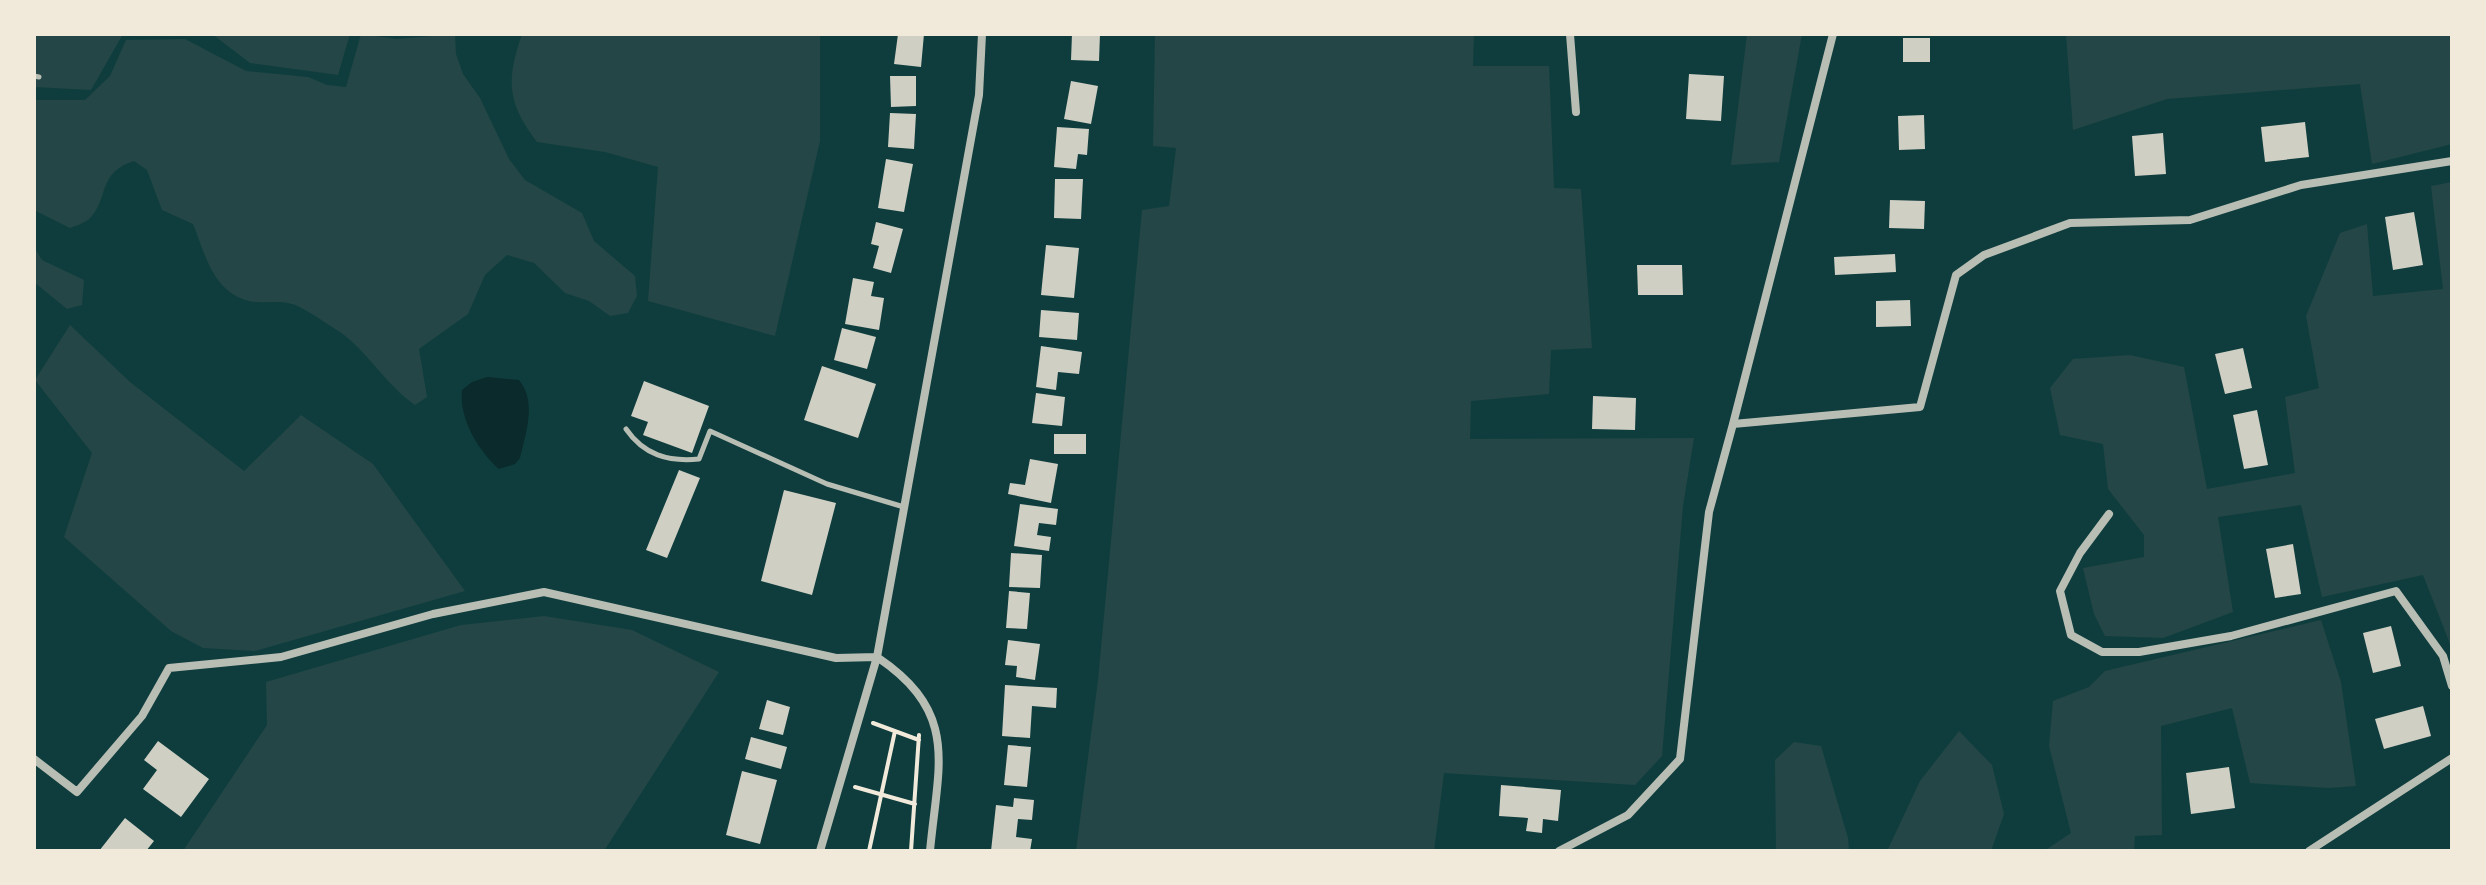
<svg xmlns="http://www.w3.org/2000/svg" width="2486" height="885" font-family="Lato,sans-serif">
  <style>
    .green { fill: #244646 }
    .water { fill: #0a2a2b }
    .building { fill: #cfcfc3 }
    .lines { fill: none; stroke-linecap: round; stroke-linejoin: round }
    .path { stroke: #f1e9da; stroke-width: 4 }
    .service { stroke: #b8beb3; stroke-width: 5 }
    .minor { stroke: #b8beb3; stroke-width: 8 }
  </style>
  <rect width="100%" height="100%" fill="#0f3d3e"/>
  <path class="green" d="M34,34H123L91,90L34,87Z
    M212,34H350L338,75L250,63Z
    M361,34L397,39L455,34L456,54L463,74L480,98L509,159L525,180L582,213L594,241L635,276L637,296L628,313L610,316L589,301L565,293L534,263L507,255L485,275L468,314L419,349L427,397L415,405C386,385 369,353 340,332C330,326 302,306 292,304C278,300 262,304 249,301C213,292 205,254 193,224L162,210L147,170L134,161C96,173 110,200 88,220C84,223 75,226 70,228L34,210V100H85L110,76L126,40L185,39L246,71L308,77L327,85L346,87Z
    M522,34H820V141L775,336L648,301L658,167L605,152L537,142C507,102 506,81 522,34Z
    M1155,34H1474L1473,66H1549L1554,188L1581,189L1592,348L1551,350L1549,394L1471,401L1470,439L1694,438L1683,506L1662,756L1635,785L1444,773L1434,851H1076L1098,680L1142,210L1169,206L1176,148L1153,146Z
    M1747,34H1802L1779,162L1731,165Z
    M2066,34H2452V144L2372,164L2360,84L2167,99L2073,130Z
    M2452,182V649L2423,575L2322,597L2301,505L2218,517L2233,612L2163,638L2105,636L2094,614L2083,568L2144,557V535L2108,489L2103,444L2060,435L2050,388L2073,359L2130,355L2184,367L2207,489L2295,473L2285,397L2319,388L2306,316L2340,233L2367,224L2373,296L2443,289L2431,186Z
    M34,247L42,260L84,280L82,305L67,309L34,282Z
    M70,325L130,382L244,471L301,415L373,464L465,591L255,651L203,648L171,631L64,537L92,453L35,380Z
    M544,616L632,630L719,672L604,851H183L267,725L266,682L461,625Z
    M2321,620L2341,682L2356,786L2329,788L2250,783L2232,708L2161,726L2162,835L2135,836L2134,851H2044L2071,833L2049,746L2053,701L2089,687L2105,671Z
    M1959,731L1992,765L2004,814L1991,851H1887L1920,781Z
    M1794,742L1821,746L1848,838L1849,851H1776L1775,760Z"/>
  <path class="water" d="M487,377L519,380C537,402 526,432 520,458L515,464L499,469C478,450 459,419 462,390L472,382Z"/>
  <path class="building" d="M898,34H924L921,67L894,64Z
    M1072,34H1100L1099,61L1071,60Z
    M1903,38H1930V62H1903Z
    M1689,74L1724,76L1721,121L1686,119Z
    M890,76H916V106L891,107Z
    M1071,81L1098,86L1091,124L1064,119Z
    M890,113L916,114L914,149L888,147Z
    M1924,115L1925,149L1899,150L1898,116Z
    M2305,122L2309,157L2265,162L2261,127Z
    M1057,127L1089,129L1087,155L1078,154L1076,169L1054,167Z
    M2163,133L2166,174L2135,176L2132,136Z
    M886,159L913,164L904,212L878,208Z
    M1055,179H1083L1081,219L1054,218Z
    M1890,200L1925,201L1924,229L1889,228Z
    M2414,212L2423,265L2393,270L2385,217Z
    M876,222L903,229L891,273L873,268L879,246L871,244Z
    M1046,245L1079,248L1074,298L1041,295Z
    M1895,254L1896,272L1835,275L1834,257Z
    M1637,265H1682L1683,295H1638Z
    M853,278L874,282L871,296L884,298L879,330L845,324Z
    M1910,300L1911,326L1876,327V301Z
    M1041,310L1079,313L1077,340L1039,337Z
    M842,328L876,337L867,369L834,360Z
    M1041,346L1082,352L1079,374L1058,372L1056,390L1036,387Z
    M2243,348L2252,388L2225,394L2215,354Z
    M822,366L876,384L858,438L804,420Z
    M644,381L709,406L692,453L643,435L648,422L631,416Z
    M1036,393L1065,397L1062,426L1032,423Z
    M1593,396L1636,398L1635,430L1592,429Z
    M2257,410L2268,465L2244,469L2233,415Z
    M1054,434H1086V454H1054Z
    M1030,459L1058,464L1051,503L1008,494L1010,483L1025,485Z
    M679,470L700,478L667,558L646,550Z
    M784,490L836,503L812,595L761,581Z
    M1020,504L1058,509L1056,525L1039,523L1037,535L1051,537L1049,551L1014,546Z
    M2293,544L2301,594L2275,598L2266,549Z
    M1011,553L1042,555L1040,588L1009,587Z
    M1009,591L1030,593L1027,629L1006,628Z
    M2391,626L2401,666L2373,673L2363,633Z
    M1008,640L1040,644L1035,680L1016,677L1017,666L1005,665Z
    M1005,685L1057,688L1056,708L1032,706L1030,738L1002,736Z
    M767,700L790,707L783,735L759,729Z
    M2423,706L2431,736L2384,749L2375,719Z
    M751,737L787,747L781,769L745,759Z
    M158,741L209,779L181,817L143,789L157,770L144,760Z
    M1008,745L1031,747L1027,787L1004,785Z
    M2229,767L2235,808L2191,814L2186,773Z
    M742,771L777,780L760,844L726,835Z
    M1501,785L1561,790L1558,821L1543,819L1542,833L1526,831L1528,818L1499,816Z
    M1014,798L1034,800L1032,820L1018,819L1016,837L1032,839L1030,851H991L996,805L1013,807Z
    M125,818L154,841L146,851H99Z"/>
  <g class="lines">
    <path class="path" d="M873,723L919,740
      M855,787L915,804
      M869,851L895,731
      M911,851L919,735"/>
    <path class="service" d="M34,76L39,77
      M626,429C644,455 668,462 699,459L710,431L827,484L904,507"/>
    <path class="minor" d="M1570,34L1576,112
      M1733,424L1833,34
      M2109,514L2080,553L2060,591L2071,635L2102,652H2139L2231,636L2396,591L2443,656L2452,686
      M877,657C960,713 938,764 930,851
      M34,759L77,792L142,716L169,668L281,657L433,614L544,592L836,658L877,657
      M820,851L877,657L979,95L982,34
      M1559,851L1628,815L1680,759L1709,512L1733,424L1920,407L1956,275L1984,255L2070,223L2190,220L2301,185L2452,161
      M2309,851L2452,758"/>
  </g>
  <rect width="2486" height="885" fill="none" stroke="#f1e9da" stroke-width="72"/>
</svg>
